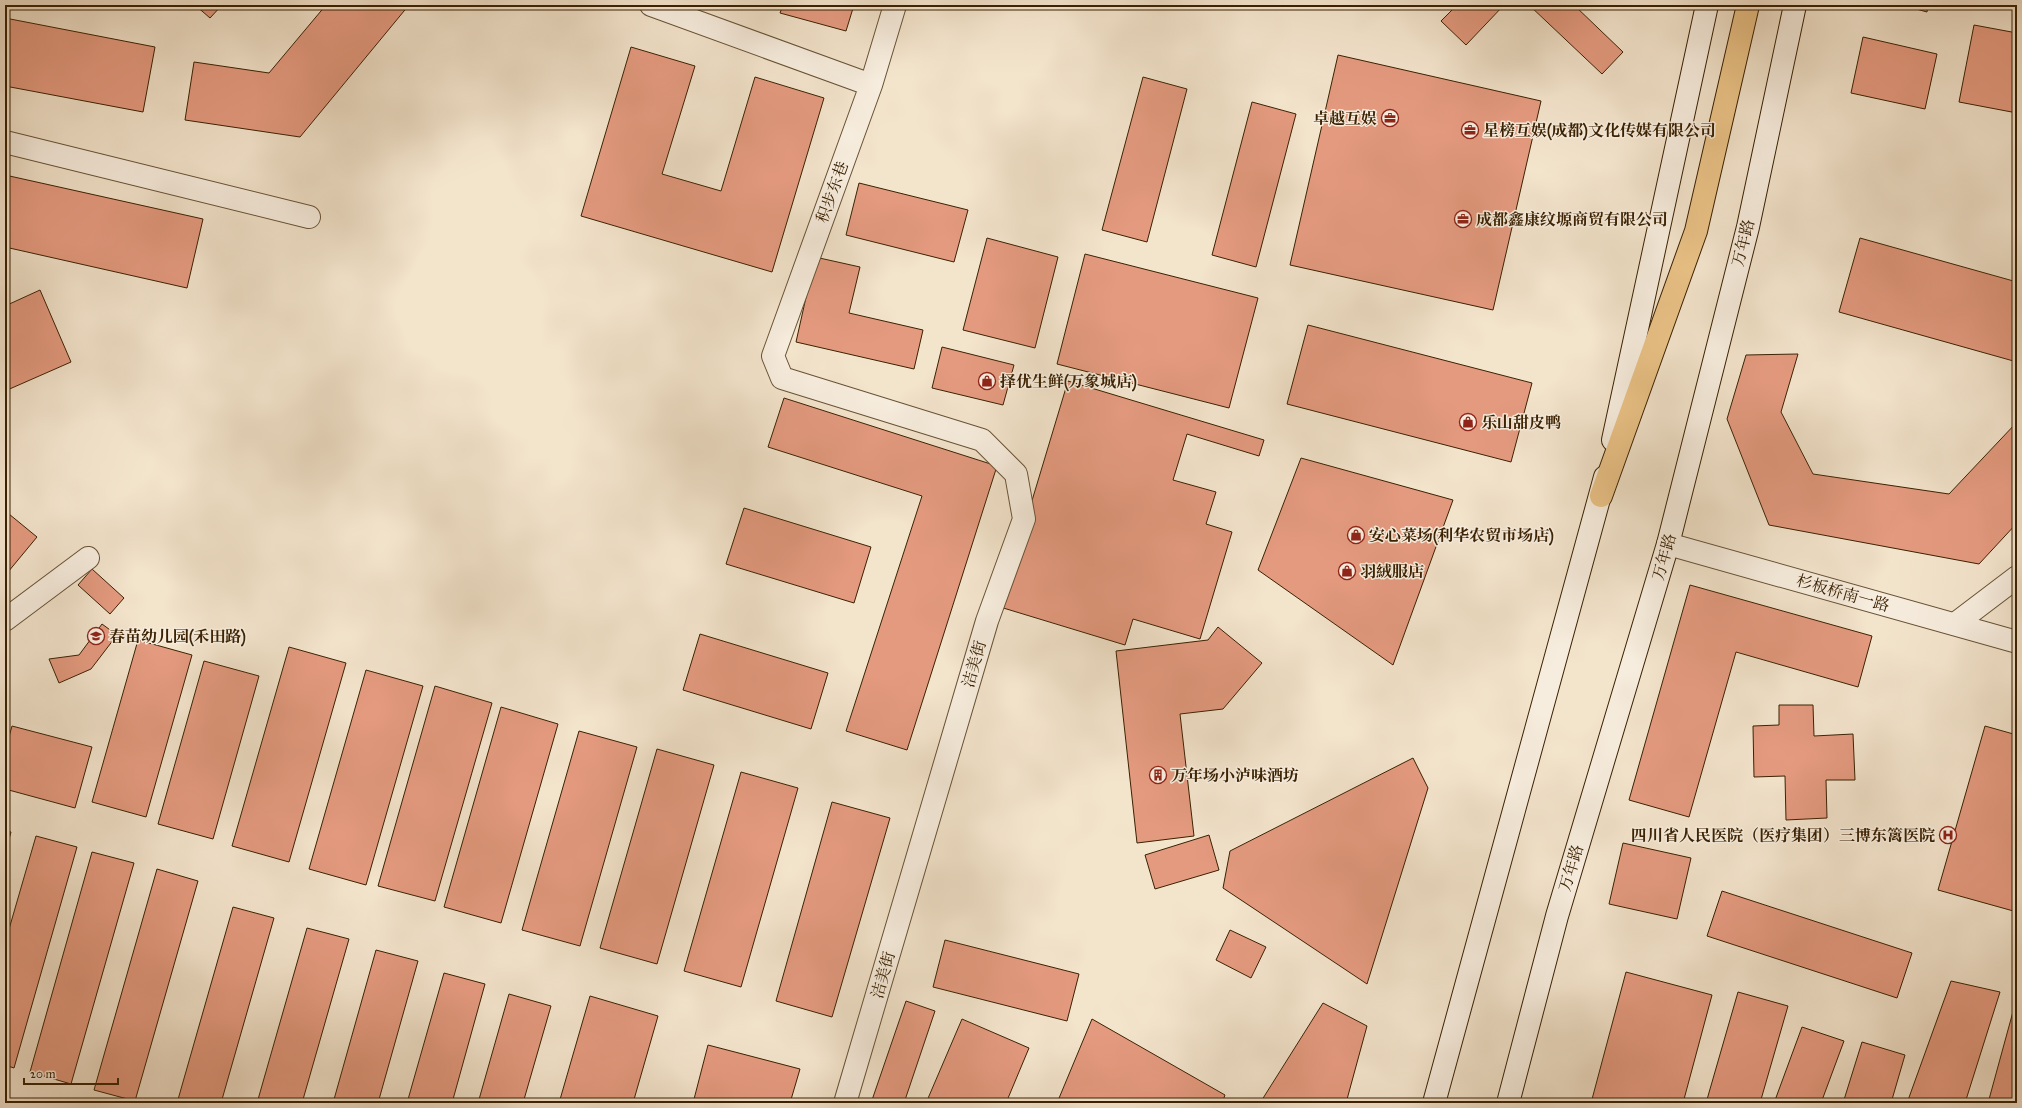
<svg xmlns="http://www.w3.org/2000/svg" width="2022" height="1108" font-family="'IM FELL Great Primer','Noto Serif SC',serif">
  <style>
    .building { fill: #e49a7f; stroke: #3a2102 }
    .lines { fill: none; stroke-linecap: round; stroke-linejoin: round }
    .minor-casing { stroke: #685234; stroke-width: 24 }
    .tertiary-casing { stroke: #685234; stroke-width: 24 }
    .secondary-casing { stroke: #3a2102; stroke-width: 24 }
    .trunk-casing { stroke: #3a2102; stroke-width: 24 }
    .minor { stroke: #f7edde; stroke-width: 22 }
    .tertiary { stroke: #f7edde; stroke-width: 22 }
    .secondary { stroke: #f7edde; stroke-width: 22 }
    .trunk { stroke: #eac286; stroke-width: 22 }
    .labels { text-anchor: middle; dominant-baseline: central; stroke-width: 3; stroke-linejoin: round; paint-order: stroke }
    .poi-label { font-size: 16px; font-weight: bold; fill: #3a2102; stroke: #f7edde; text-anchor: start }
    .street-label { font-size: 16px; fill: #3a2102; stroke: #f7edde }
  </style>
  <rect width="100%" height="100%" fill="#f3e4cc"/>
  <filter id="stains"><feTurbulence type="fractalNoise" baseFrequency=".005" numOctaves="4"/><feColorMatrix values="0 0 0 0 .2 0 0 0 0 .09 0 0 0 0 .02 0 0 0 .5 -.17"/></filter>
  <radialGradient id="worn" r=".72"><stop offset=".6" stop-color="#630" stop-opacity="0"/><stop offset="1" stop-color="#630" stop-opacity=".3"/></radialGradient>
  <path class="building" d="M195,5H222L210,18Z
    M326,5H409L300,137L185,120L194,62L269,73Z
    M783,5H854L846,31L780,13Z
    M1457,5H1504L1466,45L1441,21Z
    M1529,5H1574L1623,52L1602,74Z
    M1902,5H1928L1927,12Z
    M5,18L155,47L143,112L5,86Z
    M1974,25L2017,33V113L1959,102Z
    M1863,37L1937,54L1925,109L1851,93Z
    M631,47L695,66L662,174L721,191L755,77L824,98L772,272L581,216Z
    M1338,55L1541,101L1493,310L1290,265Z
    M1143,77L1187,89L1147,242L1102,230Z
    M1252,102L1296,114L1256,267L1212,255Z
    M5,175L203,219L187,288L5,247Z
    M859,183L968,210L954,262L846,235Z
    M987,238L1058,257L1035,348L963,330Z
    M1860,238L2017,282V362L1839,312Z
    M1085,254L1258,298L1229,408L1057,364Z
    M815,257L860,267L849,313L923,330L914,369L796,342Z
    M40,290L71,362L5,391V306Z
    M1308,325L1532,383L1511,462L1287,404Z
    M942,347L1014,365L1003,405L932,388Z
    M1798,354L1781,412L1813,474L1949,494L2017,422V523L1979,564L1769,525L1727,419L1746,355Z
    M1068,381L1264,440L1259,456L1187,434L1173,480L1216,492L1206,524L1232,532L1200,639L1133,619L1125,645L1000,607Z
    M784,398L997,466L907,750L846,731L922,496L768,447Z
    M1301,458L1453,500L1393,665L1258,570Z
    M744,508L871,547L854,603L726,564Z
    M9,514L37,537L8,572L5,570V518Z
    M92,569L124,598L110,614L78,585Z
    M1690,585L1872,636L1858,687L1736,652L1689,817L1629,800Z
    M102,624L117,635L91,669L59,683L49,659L79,655Z
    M1218,627L1262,663L1223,709L1180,714L1194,836L1137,843L1116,651L1208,640Z
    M700,634L828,673L811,729L683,690Z
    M138,640L192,655L146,817L92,802Z
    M289,647L346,663L289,862L232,846Z
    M204,661L259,676L213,839L158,824Z
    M366,670L423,686L366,885L309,869Z
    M435,686L492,703L435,901L378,886Z
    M1779,705H1813L1814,736L1853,734L1855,780H1826L1827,818L1786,820L1785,776L1754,777L1753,726L1779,725Z
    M501,707L558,724L501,923L444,907Z
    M12,726L92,747L75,808L5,789V751Z
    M1985,726L2017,735V912L1938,890Z
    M579,731L637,747L580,946L522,930Z
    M657,749L714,765L657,964L600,948Z
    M1413,758L1428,788L1367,984L1223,888L1230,851Z
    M741,772L798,788L741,987L684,971Z
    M832,802L890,818L832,1017L776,1001Z
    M5,830L11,832L5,854Z
    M1209,835L1219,870L1155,889L1145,855Z
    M36,836L77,847L14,1068L5,1065V943Z
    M1623,843L1691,858L1677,919L1609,904Z
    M92,852L134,863L71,1084L30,1072Z
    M157,869L198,881L135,1101L94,1090Z
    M1722,891L1912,953L1897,998L1707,936Z
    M233,907L274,918L221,1103H177Z
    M307,928L349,939L302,1103H257Z
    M1230,930L1266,947L1251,978L1216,960Z
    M945,940L1079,974L1067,1021L933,987Z
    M376,950L418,961L378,1103H333Z
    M1626,972L1712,995L1683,1103H1591Z
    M444,973L485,984L452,1103H407Z
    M1951,981L2000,992L1965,1103H1907Z
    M1738,992L1788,1006L1760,1103H1706Z
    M509,994L551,1006L523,1103H478Z
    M590,996L658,1016L633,1103H559Z
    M2017,997V1103H1988Z
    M906,1001L935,1011L904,1103H871Z
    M1323,1003L1367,1026L1346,1103H1260Z
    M962,1019L1029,1048L1006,1103H926Z
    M1092,1019L1225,1095L1222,1103H1057Z
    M1802,1027L1844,1041L1821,1103H1774Z
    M1862,1042L1905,1055L1891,1103H1843Z
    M708,1045L800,1069L790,1103H693Z"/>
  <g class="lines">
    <g class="minor-casing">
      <path id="minor" d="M651,5L871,85
        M5,142L309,217
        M5,620L88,558
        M1955,624L2017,577
        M845,1103L987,621L1024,519L1016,474L982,440L782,378L773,356L871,85L895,5"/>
    </g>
    <g class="tertiary-casing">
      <path id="tertiary" d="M1668,544L2017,642"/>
    </g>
    <g class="secondary-casing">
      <path id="secondary" d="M1613,440L1707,5
        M1434,1103L1605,477
        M1508,1103L1557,916L1668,544L1748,227L1795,5"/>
    </g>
    <g class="trunk-casing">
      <path id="trunk" d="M1601,496L1696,231L1748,5"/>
    </g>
    <use href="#minor" class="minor"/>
    <use href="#tertiary" class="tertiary"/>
    <use href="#secondary" class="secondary"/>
    <use href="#trunk" class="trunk"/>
  </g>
  <defs>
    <g id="office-ring" transform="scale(0.9)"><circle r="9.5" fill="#f7edde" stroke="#8f2418" stroke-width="1.5"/><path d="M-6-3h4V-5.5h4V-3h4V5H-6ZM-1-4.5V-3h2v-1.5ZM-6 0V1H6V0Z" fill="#8f2418"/></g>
    <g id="shop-ring" transform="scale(0.9)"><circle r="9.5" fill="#f7edde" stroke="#8f2418" stroke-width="1.5"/><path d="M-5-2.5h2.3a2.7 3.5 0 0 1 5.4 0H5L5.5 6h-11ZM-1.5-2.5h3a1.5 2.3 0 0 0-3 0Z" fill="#8f2418"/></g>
    <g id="school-ring" transform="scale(0.9)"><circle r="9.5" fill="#f7edde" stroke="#8f2418" stroke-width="1.5"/><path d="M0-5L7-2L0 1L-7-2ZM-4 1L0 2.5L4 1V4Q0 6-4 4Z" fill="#8f2418"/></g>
    <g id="building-ring" transform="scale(0.9)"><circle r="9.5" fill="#f7edde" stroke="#8f2418" stroke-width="1.5"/><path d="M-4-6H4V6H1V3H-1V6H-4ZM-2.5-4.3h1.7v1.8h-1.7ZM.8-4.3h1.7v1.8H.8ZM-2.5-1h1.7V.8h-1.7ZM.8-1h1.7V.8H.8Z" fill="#8f2418"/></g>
    <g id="hospital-ring" transform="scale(0.9)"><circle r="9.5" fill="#f7edde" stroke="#8f2418" stroke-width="1.5"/><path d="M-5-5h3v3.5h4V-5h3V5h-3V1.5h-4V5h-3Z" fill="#8f2418"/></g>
  </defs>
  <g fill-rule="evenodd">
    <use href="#office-ring" x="1390" y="118"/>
    <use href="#office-ring" x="1470" y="130"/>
    <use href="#office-ring" x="1463" y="219"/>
    <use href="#shop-ring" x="987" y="381"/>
    <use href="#shop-ring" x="1468" y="422"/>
    <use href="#shop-ring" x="1356" y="535"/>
    <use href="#shop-ring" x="1347" y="571"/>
    <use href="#school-ring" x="96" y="636"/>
    <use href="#building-ring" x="1158" y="775"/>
    <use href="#hospital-ring" x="1948" y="835"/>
  </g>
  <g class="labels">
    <g class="poi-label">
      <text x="1377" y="118" text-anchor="end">卓越互娱</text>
      <text x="1483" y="130">星榜互娱(成都)文化传媒有限公司</text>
      <text x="1476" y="219">成都鑫康纹塬商贸有限公司</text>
      <text x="1000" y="381">择优生鲜(万象城店)</text>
      <text x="1481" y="422">乐山甜皮鸭</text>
      <text x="1369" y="535">安心菜场(利华农贸市场店)</text>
      <text x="1360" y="571">羽絨服店</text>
      <text x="109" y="636">春苗幼儿园(禾田路)</text>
      <text x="1171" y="775">万年场小泸味酒坊</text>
      <text x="1935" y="835" text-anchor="end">四川省人民医院（医疗集团）三博东篱医院</text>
    </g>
    <g class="street-label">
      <text transform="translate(832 192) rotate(-70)">积步东巷</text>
      <text transform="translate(1743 243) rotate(-76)">万年路</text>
      <text transform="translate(1664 557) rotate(-74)">万年路</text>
      <text transform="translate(1843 593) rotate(16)">杉板桥南一路</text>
      <text transform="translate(974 664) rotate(-74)">洁美街</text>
      <text transform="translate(1571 868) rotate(-73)">万年路</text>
      <text transform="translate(883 975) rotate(-74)">洁美街</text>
    </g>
  </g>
  <rect width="2022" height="1108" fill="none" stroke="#f3e4cc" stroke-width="20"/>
  <rect x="6" y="6" width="2010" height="1096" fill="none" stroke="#3a2102" stroke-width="2"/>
  <rect x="10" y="10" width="2002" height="1088" fill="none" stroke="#3a2102"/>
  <path d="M24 1078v6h94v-6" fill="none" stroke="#3a2102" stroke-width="2"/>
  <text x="30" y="1078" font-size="12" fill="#3a2102" stroke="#f7edde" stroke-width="3" paint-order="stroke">20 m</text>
  <rect width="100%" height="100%" filter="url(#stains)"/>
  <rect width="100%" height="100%" fill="url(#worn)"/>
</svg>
